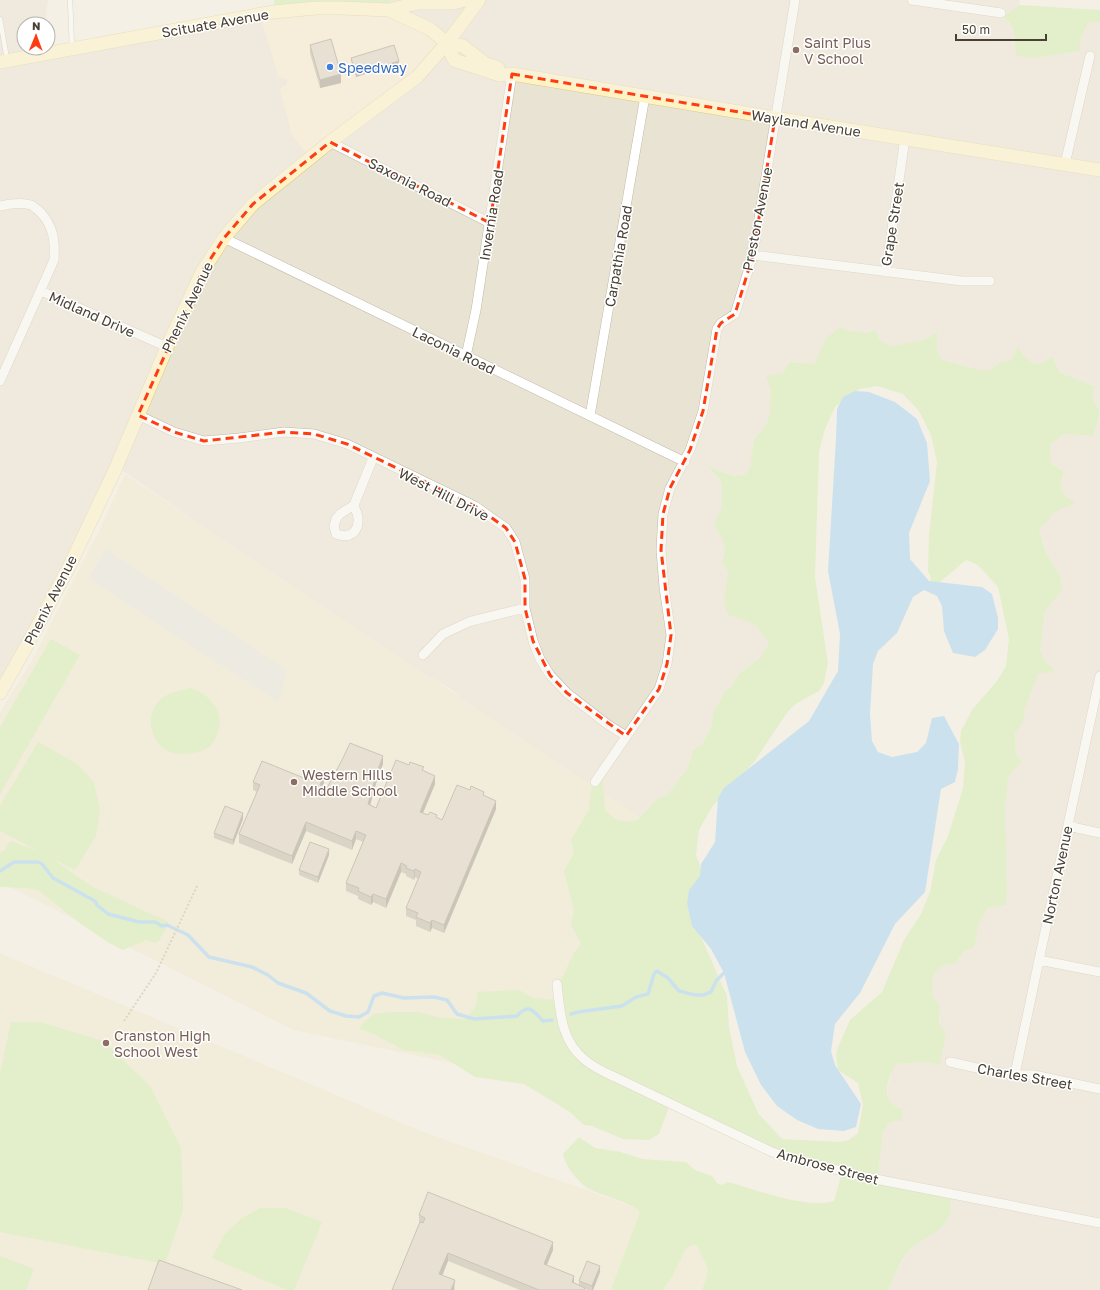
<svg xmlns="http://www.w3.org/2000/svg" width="1100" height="1290" font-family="'Golos Text',sans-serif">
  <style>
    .residential { fill: #e9e3d3 }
    .commercial { fill: #f9e8ce }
    .education { fill: #efe7cd }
    .green { fill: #cdeda9; fill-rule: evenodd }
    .parking { fill: #e5e2de }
    .water { fill: #9bcff8 }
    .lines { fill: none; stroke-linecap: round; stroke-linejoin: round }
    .stream { stroke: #9bcff8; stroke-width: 3.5 }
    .lane-casing { stroke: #c1b9a7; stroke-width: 5.5 }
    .street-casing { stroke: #c1b9a7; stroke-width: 10 }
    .secondary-casing { stroke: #d9c890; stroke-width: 14 }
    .path { stroke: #c4b596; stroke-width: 2; stroke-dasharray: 2 2; stroke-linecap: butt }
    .lane { stroke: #fff; stroke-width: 4.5 }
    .street { stroke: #fff; stroke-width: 9 }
    .secondary { stroke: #fff3c4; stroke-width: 13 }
    .wall { fill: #bbb2a2 }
    .shaded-wall { fill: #999184 }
    .building { fill: #dacfbc; stroke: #999184 }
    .marked { fill: none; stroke: #ff3c11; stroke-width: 3; stroke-dasharray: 8 5; stroke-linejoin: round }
    .education-dot { fill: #8d6e63; stroke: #fff; stroke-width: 1.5 }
    .shop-dot { fill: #3f7fe0; stroke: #fff; stroke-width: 1.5 }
    .labels { text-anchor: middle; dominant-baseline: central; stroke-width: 3; stroke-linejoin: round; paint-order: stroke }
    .street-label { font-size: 14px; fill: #484034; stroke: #fff }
    .education-label { font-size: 14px; fill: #785e54; stroke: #fff; text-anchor: start }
    .shop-label { font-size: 14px; fill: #366cbe; stroke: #fff; text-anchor: start }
  </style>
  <rect width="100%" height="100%" fill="#f4f0e5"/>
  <path class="residential" d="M0,0H48L45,24H24V48H46L261,18L279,77L287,79V84L390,11V0H1020L1019,5L1004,18L1014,29V43L1017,48L1036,58L1080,51V40L1088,23L1100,22V411L1093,399L1094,386L1059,372L1043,363L1034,364L1022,354L1018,347L1012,360L999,363L990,370L983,371L942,360L937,351V332L925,340L891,346L881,342L875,331L867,333L845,330L826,338L814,364L789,362L783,373L767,376L771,391L770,412L766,426L754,439L750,468L745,474L732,476L707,468L720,480L722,488V507L715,525L722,538L725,549L722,562L728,572L724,601L755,624L769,643L761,657L741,672L735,680L731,687L724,692L713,714L711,727L702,745L693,750L688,768L667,795L657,799L637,820L605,810L603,780L597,785L593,786L519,744L449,688L411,666H407L117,467L0,691Z
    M1100,413V1290H888L898,1268L908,1252L922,1240L877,1180L883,1132L890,1122L901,1121L902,1109L893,1105L888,1098L887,1089L892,1071L896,1064L927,1062L939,1065L940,1006L933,997L932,981L935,972L943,965L955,964L964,951L974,948L979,923L988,908L1006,905L1007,888L1005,809L1008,777L1022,761L1016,755L1015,733L1023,723L1025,708L1038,674L1054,671L1046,662L1040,651L1045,611L1062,591L1060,576L1045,551L1039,529L1049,519L1051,513L1063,494L1061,482L1064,472L1051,463L1050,445L1064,434L1094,436Z"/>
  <path class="commercial" d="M390,11L448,43L312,159L292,136L280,89L287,84V79L279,77L261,18L276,14Z"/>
  <path class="education" d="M125,474L693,852L643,986L485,1070L293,1030L0,882V712L31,662L101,527Z
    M0,953L424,1132L642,1210L783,1290H0Z"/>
  <path class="green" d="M274,0H390V11L276,14Z
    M1019,5L1100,10V22L1088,23L1080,40V51L1036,58L1016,55C1016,51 1014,31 1013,28C1011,24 1006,21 1004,17Z
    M841,327H844L845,330L867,333L875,330L881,342L891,346L925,340L937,332V351L942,360L983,371L990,370L999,363L1012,360L1018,346L1022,354L1034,364L1043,363L1052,357L1059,372L1094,386L1093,399L1100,411L1094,436L1064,434L1050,445L1051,463L1064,472L1061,482L1063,494L1075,503L1052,513L1050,519L1039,529L1045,551L1060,576L1062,591L1045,611L1040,651L1046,662L1055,671L1038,674L1025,708L1023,723L1015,733L1016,755L1022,761L1008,777L1005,809L1007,888L1006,905L988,908L979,923L974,948L964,951L955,964L943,965L935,972L932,981L933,997L940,1006L939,1023L946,1033L940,1065L927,1062L896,1064C890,1075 880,1096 894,1105C896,1107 900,1108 903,1109L901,1121L890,1122L883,1132L877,1180L948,1196L951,1199C950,1204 950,1210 949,1215C944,1233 920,1238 908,1252C899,1262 894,1278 888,1290H702L707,1277L708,1269L697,1245H691L685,1250L672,1277L663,1290H611L639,1215V1210C624,1201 607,1197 591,1190C580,1185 565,1166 563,1154L579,1137L595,1148L621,1152L642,1159L686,1162L695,1170L712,1176L717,1183L722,1185L728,1182C757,1190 805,1209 834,1201L841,1176L839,1174L786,1162L669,1107L659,1134L649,1140L623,1139L592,1126L584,1125L570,1112L524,1084L475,1077L440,1055L403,1050L374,1034L359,1029L363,1023L374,1014L389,1012H417L442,1018L466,1019L476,1005L478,992L519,990L533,998L557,1000L559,984L574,953L581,944L571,925L574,910L564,871L574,853L571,840L589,810L591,790L593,786L597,785L603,780L605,810L616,820L629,822L637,820L657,799L667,795L688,768L693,750L702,745L711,727L713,714L724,692L731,687L735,680L741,672L761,657L769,643L755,624L728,615L724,601L728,572L722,562L725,549L722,538L714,525L722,507V488L720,480L707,467L733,476L745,474L750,468L754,439L766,426L770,412L771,391L766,376L783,373L789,362L814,364L826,338ZM877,386L903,394L919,411L931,435L937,462L929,535L928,572L930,574L931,583L940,582L966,560L978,565L998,587L1009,639L1006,666L997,681L972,710L961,731L960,742L965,762L963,788L948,836L936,860L930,892L921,914L904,940L882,992L850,1020L838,1047L836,1055L838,1070L858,1083L863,1105L858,1133L849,1140L840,1142L782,1139L758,1113L737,1066L729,1028L727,996L701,937L702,928L713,899L696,855L699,830L712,807L754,762L789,710L797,703L819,691L824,683L828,663L815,577L819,451L825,429L835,407L859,389Z
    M51,639L80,655L0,794V727Z
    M190,688C211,695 226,712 217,735C215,740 211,747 206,749C204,751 200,751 198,752C185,754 171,757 161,746C146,731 147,705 167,695C173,691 183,691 190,688Z
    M38,742L76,763L94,782L100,811L96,836L75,870L51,858L91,886L168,922L166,928L158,942L155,943L146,940L123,950L109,943L81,924L38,890L25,888L0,887V852L5,850L10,841L38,851L0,831V806Z
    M11,1022H40L103,1041L150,1086L181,1148L183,1210L165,1264L0,1232V1074Z
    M260,1208H285L322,1222L294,1290H287L212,1258L225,1234L241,1219Z
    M0,1256L34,1269L26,1290H0Z"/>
  <path class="parking" d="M106,549L287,671L278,702L88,578Z"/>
  <path class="water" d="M855,391L869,392L895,402L917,419L927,443L930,481L909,533L910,559L929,581L982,587L992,594L998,618V629L985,650L975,657L953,653L944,631L942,606L937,596L924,590L913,597L897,633L878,651L873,664L870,714L872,741L878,752L892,757L917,752L926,743L932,718L944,716L959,744L958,769L955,782L941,789L925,892L895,924L860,993L835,1024L831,1051L835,1065L861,1104L856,1127L844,1131L818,1129L797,1120L777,1106L761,1085L745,1052L724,973L711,949L692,926L687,903L689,890L700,876L701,864L715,842L718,798L724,788L809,721L838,671L840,634L828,571L836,439L837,409L843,397Z"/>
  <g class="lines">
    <path class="stream" d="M0,871L14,862H38L42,864L53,878L95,901L97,905L108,914L139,922H155L162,926L167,925L188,935L209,957L252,967L268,975L278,983L306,993L330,1011L346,1016L359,1017L368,1012L374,996L382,993L404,998L434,997L447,1000L457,1014L474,1019L517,1016C528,1003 533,1010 543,1021L552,1020
      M571,1014L578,1012L622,1006L636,997L648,994L654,974L657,971L668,978L679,991L695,995H703L711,992L716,981L724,973"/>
    <g class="lane-casing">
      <path id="lane" d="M70,0L72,47
        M0,19L7,59"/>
    </g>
    <g class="street-casing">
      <path id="street" d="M912,0L1001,13
        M330,142L490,223
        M1065,164L1090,56
        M0,206C9,204 22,202 31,205C35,207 38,210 41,213C54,227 55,242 54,260L0,381
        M224,238L685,462
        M753,255L962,281H990
        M886,272L905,138
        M41,291L167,347
        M466,356L476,310L512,74
        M138,415L174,432L204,441L239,438L284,432L314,434L347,444L475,506L506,528L515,542L525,579V608L533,641L540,659L550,675L567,693L607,724L626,736
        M590,416L645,96
        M354,505C355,509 358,514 358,518C359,533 349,539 336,534L334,526L336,519L340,514L354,505L373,458
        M423,655L443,634L471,621L525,608
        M595,782L659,689L667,664L671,635L664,587L661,550L663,514L670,488L690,450L703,411L717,329L721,323L735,314L753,255L795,0
        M1068,826L1100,833
        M1039,960L1100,972
        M557,984C560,1012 561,1041 585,1060C594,1068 606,1073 617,1078L772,1152L787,1157L865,1177L1100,1223
        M950,1062L1004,1074L1034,1075L1100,1089
        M1015,1074L1039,960L1100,676"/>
    </g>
    <g class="secondary-casing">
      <path id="secondary" d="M389,10L418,3H453L466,0
        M447,43L454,60L500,75L512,74L775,118L1100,170
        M0,62L273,12L316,8H341L389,10L430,29L447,43L463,46L486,64L498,68
        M0,693L26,647L68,569L115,470L167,347L202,272L224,238L253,204L330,142L417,77L447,43L479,0"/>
    </g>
    <path class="path" d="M124,1021L156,973L198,884"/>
    <use href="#lane" class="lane"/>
    <use href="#street" class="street"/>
    <use href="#secondary" class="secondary"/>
  </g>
  <path class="wall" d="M310,45L341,83L320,88L310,53Z
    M351,58L399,63L356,77L351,61Z
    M383,764L377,780L370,805L376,808L424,771L435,784L423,813L442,820L484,796L496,809L444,933L432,928L430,932L416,926V920L406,916V908L418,879L415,877L414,880L406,876V874L401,872L386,908L373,902L371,905L358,899V896L346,891V883L363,842L356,839L352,850L306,831L292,864L239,843V834L257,792L253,790V782L309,780L324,783L323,786L327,788Z
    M243,819L233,845L214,838V833Z
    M329,855L318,883L299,875V870Z
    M419,1215L553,1250L546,1265L574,1283L579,1285V1281L600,1272L593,1290H588L585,1289V1290H520L448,1261L442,1276L455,1289L454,1290H392L419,1224Z"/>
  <path class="shaded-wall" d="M399,61V63L356,77V74Z
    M341,74V83L320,88V80Z
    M383,756V764L377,780L368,813V804L377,772Z
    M324,774V783L320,793V785Z
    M435,776V784L420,820V812Z
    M496,801V809L444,933V925Z
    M243,813V819L233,845V840Z
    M306,822V831L292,864V856Z
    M356,831V839L352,850V841Z
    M329,849V855L318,883V877Z
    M401,863V872L386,908V899Z
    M415,869V877L414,880V871Z
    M373,894V902L371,905V897Z
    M432,920V928L430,932V923Z
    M553,1242V1250L544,1272V1264Z
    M448,1253V1261L439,1283V1274Z
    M600,1266V1272L593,1290H592V1286Z
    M574,1276V1285L572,1282Z
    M455,1280L454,1290H451Z"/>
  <path class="building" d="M331,39L341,74L320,80L310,45Z
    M394,45L399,61L356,74L351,58Z
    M350,743L383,756L377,772L368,804L376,808L396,760L409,765L410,762L424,767L422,770L435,776L420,812L428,815L430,812L437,815L436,817L442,820L457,785L470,790L471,786L484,792L483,795L496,801L444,925L432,920L430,923L416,917L418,913L406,908L421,872L415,869L414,871L406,868L407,866L401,863L386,899L373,894L371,897L358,891L359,888L346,883L366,835L356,831L352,841L306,822L292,856L239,834L260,785L253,782L262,761L309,780L313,770L324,774L320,785L327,788L343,758Z
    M225,806L243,813L233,840L214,833Z
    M310,842L329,849L318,877L299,870Z
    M428,1192L553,1242L544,1264L574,1276L572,1282L585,1288L584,1290H539L448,1253L439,1274L455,1280L451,1290H392L420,1222L423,1223L425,1218L419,1215Z
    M159,1260L242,1290H148Z
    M587,1261L600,1266L592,1286L579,1281Z"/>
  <path d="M0 0H1100V1290H0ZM512,74L775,118L753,255L735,314L721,323L717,329L703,411L690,450L670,488L663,514L661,550L671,635L667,664L659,689L626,736L567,693L550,675L533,641L525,608V579L515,542L506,528L475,506L347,444L314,434L284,432L204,441L174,432L138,415L202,272L224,238L253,204L330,142L490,223Z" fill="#f4f0e5" fill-opacity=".55" fill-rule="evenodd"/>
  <path class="marked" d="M512,74L775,118L753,255L735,314L721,323L717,329L703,411L690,450L670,488L663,514L661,550L671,635L667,664L659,689L626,736L567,693L550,675L533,641L525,608V579L515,542L506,528L475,506L347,444L314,434L284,432L204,441L174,432L138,415L202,272L224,238L253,204L330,142L490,223Z"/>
  <g class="education-dot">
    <circle cx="796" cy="50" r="4"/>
    <circle cx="294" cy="782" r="4"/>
    <circle cx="106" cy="1043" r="4"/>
  </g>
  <circle class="shop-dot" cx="330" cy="67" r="4"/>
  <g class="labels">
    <g class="street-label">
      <text transform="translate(215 23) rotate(-10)">Scituate Avenue</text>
      <text transform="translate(806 123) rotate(9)">Wayland Avenue</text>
      <text transform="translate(410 182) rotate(27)">Saxonia Road</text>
      <text transform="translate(491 215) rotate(-81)">Invernia Road</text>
      <text transform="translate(757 219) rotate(-79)">Preston Avenue</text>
      <text transform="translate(892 224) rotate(-81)">Grape Street</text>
      <text transform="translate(618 256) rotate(-80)">Carpathia Road</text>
      <text transform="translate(187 307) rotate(-64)">Phenix Avenue</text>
      <text transform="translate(92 314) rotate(24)">Midland Drive</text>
      <text transform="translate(454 350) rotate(26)">Laconia Road</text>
      <text transform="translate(444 494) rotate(27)">West Hill Drive</text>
      <text transform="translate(50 600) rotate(-63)">Phenix Avenue</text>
      <text transform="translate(1057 875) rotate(-78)">Norton Avenue</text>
      <text transform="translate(1025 1076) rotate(10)">Charles Street</text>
      <text transform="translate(828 1166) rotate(15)">Ambrose Street</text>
    </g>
    <g class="education-label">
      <text x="804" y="42">Saint Pius<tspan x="804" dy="16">V School</tspan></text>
      <text x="302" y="774">Western Hills<tspan x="302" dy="16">Middle School</tspan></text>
      <text x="114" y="1035">Cranston High<tspan x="114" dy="16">School West</tspan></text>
    </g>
    <g class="shop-label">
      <text x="338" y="67">Speedway</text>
    </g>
  </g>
  <g transform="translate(36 36) rotate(1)"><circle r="19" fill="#ffffff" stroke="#b6b3ae"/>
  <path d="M0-3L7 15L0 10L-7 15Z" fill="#ff3c11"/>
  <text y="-6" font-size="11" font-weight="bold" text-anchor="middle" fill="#484034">N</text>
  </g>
  <path d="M956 34v6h90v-6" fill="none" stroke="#484034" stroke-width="2"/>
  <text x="962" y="34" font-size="12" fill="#484034" stroke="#ffffff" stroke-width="3" paint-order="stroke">50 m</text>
</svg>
